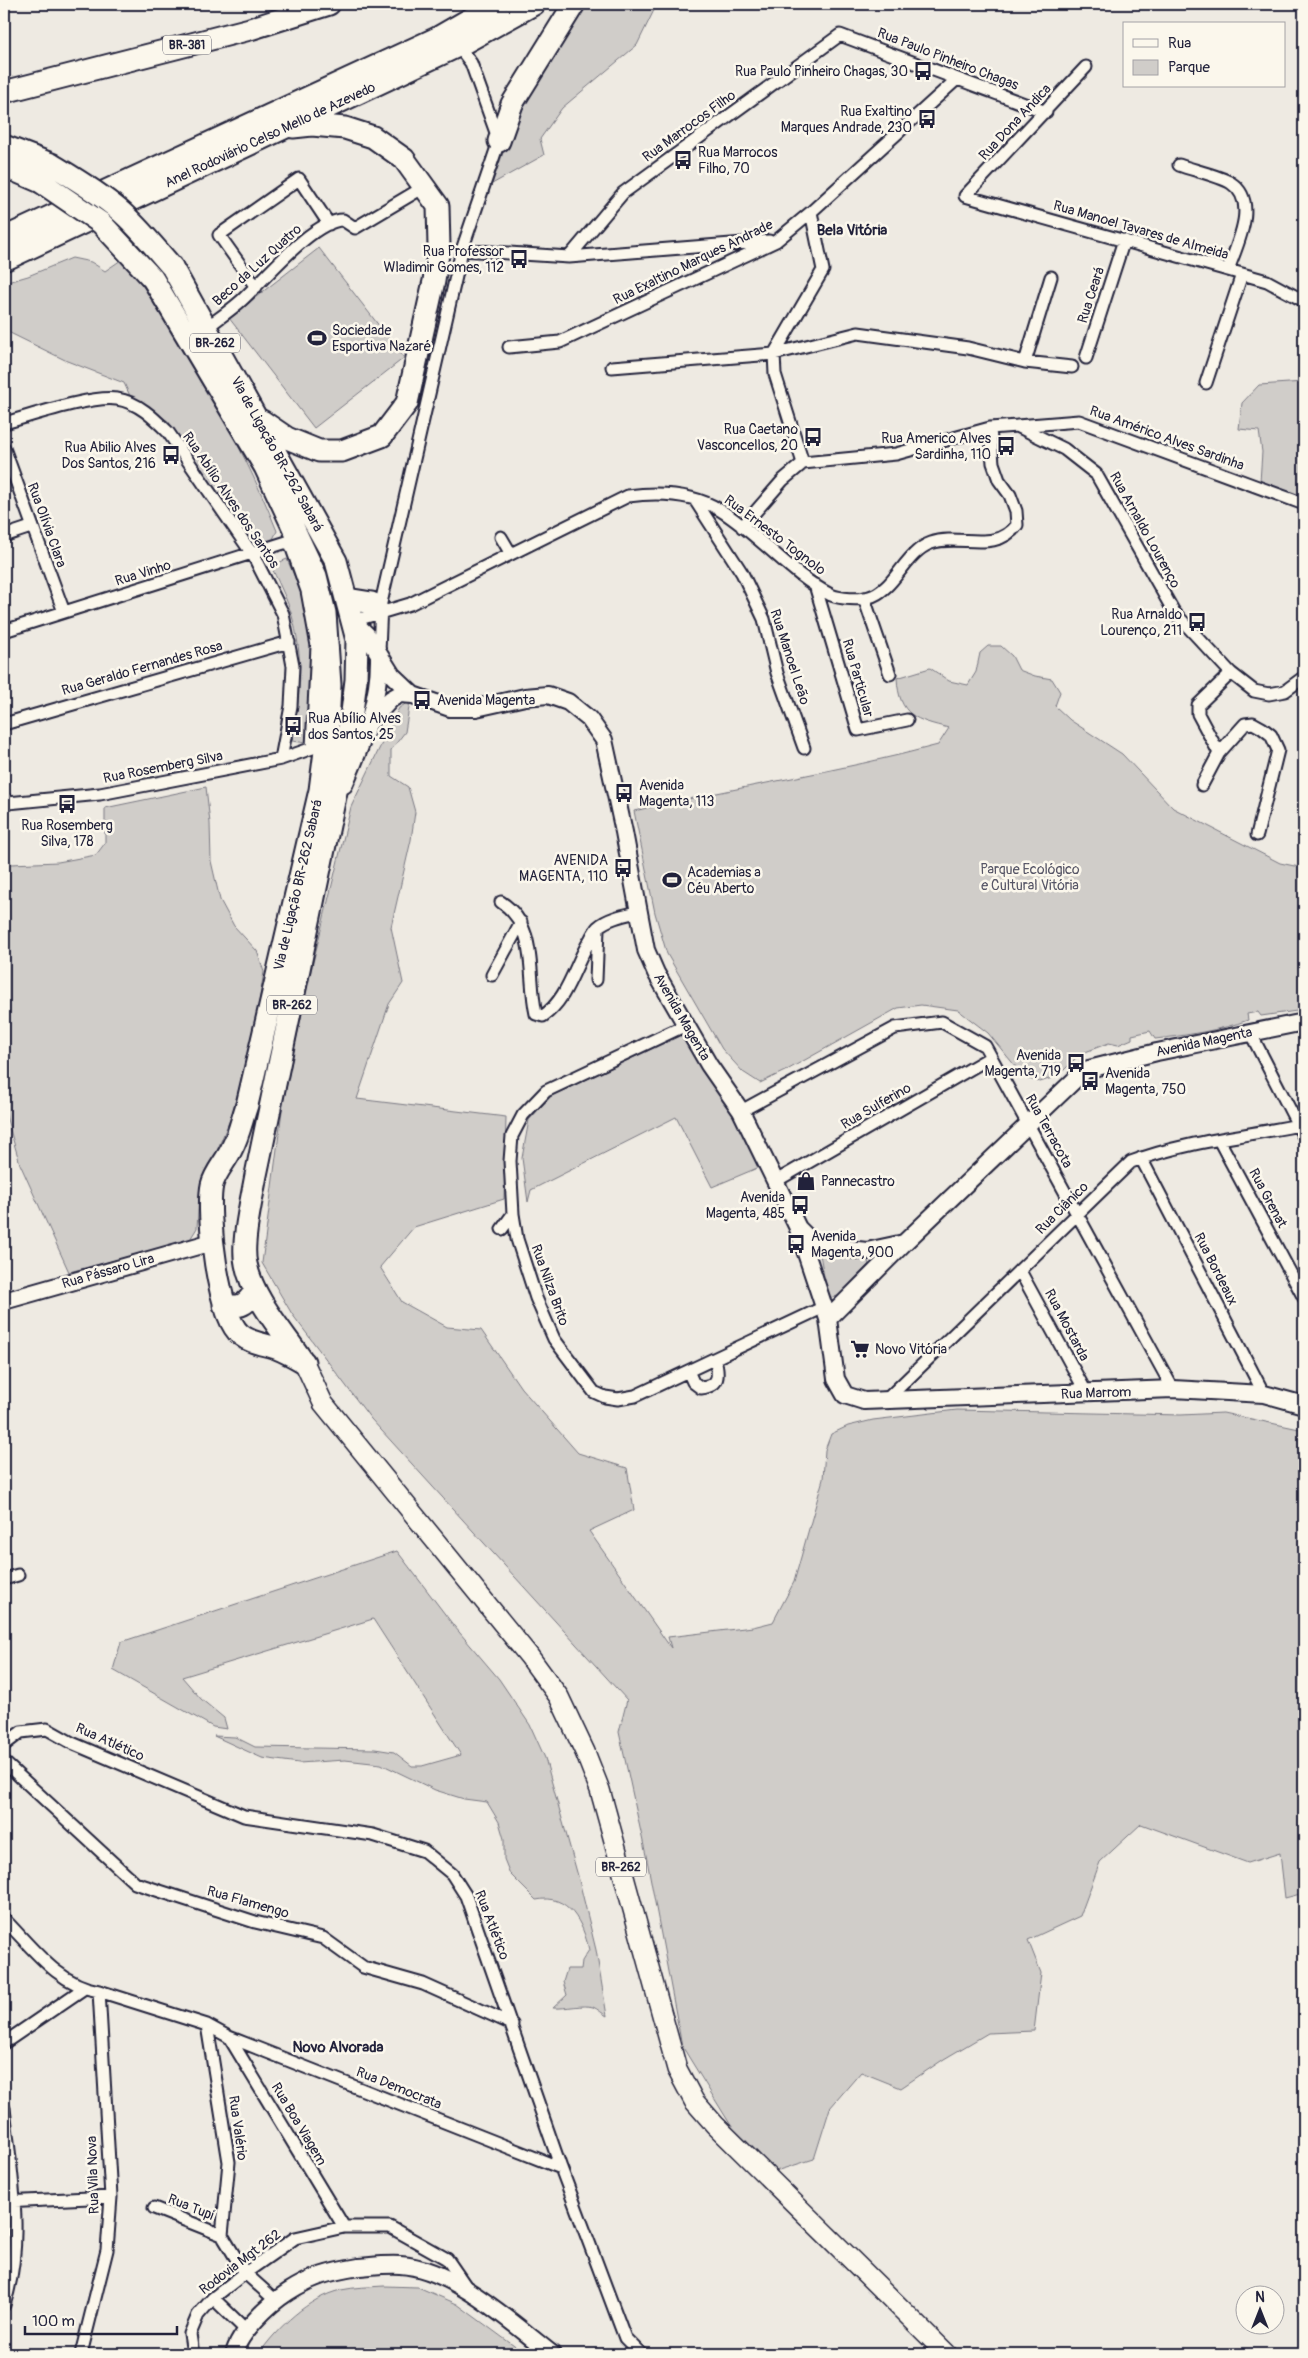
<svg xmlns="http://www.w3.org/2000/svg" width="1308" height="2358" font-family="Pangolin,sans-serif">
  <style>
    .green { fill: #d0cdc9; stroke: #797882 }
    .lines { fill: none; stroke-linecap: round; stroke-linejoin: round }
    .street-casing { stroke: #22223b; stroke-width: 15 }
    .secondary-casing { stroke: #22223b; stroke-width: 20 }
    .primary-casing { stroke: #22223b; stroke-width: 22 }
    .highway-casing { stroke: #22223b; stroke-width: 25 }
    .street { stroke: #fbf7ec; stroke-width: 11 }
    .secondary { stroke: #fbf7ec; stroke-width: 16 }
    .primary { stroke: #fbf7ec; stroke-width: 19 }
    .highway { stroke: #fbf7ec; stroke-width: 21 }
    .highway-bridge-casing { stroke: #22223b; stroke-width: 25; stroke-linecap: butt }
    .highway-bridge { stroke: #fbf7ec; stroke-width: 21 }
    .labels { text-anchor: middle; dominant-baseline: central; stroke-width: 5; stroke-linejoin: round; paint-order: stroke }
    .shield { fill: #fbf7ec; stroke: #636270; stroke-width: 1 }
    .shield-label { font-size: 12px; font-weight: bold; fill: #22223b }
    .street-label { font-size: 14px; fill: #22223b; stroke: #fbf7ec }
    .poi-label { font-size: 14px; fill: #22223b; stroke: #fbf7ec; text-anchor: end }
    .park-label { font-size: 14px; fill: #565566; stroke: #fbf7ec }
    .neighbourhood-label { font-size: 15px; font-weight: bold; fill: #22223b; stroke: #fbf7ec }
  </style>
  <rect width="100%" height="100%" fill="#eeeae2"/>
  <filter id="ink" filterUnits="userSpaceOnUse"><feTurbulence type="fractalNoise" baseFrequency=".02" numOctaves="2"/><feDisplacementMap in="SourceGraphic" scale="10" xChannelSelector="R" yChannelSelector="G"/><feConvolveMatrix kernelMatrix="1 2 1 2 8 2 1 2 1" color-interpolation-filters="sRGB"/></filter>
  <g filter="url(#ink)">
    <path class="green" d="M587,4H657L637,45L562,108L540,139L544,155L492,184L518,110Z
      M319,248L404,358L314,428L229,318Z
      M72,258L91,262L105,271L124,258C183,345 238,433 277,531L270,545H255L214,489L168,421L131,398L124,383L67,361L4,330V283L28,276Z
      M1304,382V498L1260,482L1262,452L1259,431L1239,429L1242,403L1259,385Z
      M287,559L302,594L313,647L307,743L292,741C301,696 305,649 288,604C283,591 277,579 271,566Z
      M988,646H1001L1012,656L1019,670L1035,676L1052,679L1060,692L1055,706L1070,720L1122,754L1173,808L1280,863L1304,868V1010L1261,1016L1258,1012L1247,1014L1248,1020C1222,1030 1183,1036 1155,1039L1150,1031L1132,1035V1039L1118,1045L1109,1043L1080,1054L1058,1076L1040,1082L1025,1078L988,1033L958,1010L921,1005L898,1008L787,1070L760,1083L743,1072L722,1049L667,954L655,913L634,811C735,787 838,772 938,745L949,728C916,720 899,716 897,678L930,668L949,681L968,685L976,672L980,653Z
      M410,701L405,732L391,750V776L408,787L415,812L411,840L391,927L403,983L389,1004L357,1099L506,1117L504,1199L414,1227L380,1267L402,1302L447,1327L481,1330L521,1388L578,1453L627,1468L634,1510L589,1531L671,1648L668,1637L753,1627L773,1622L794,1582L823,1479L825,1450L831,1434L848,1426L873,1420L957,1410L1181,1415L1223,1413L1304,1430V1893L1285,1898L1280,1853L1248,1863L1141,1824L1100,1862L1080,1916L1028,1940L1041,1973L1034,2031L988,2033L944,2059L901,2088L861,2072L830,2108L814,2159L766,2174L735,2132L682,2046L647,1860L619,1732L627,1700L371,1419L292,1314L262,1263L283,1103L308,983L351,807L399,708Z
      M206,787L210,823L211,861L220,900L234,926L257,951L264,972L253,1038L231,1117L199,1194L197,1228L189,1241L69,1272L20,1164L4,1109V853L7,854L11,864L58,862L96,855L105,843V808Z
      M688,1032L737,1113L762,1166L712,1187L676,1117L531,1190L528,1202L522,1158L529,1120L551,1096Z
      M819,1249L867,1258L869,1264L838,1296L828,1298Z
      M397,1551L454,1626L499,1679L530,1725L545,1758L578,1876L596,1950L607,2016C603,2014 598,2009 593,2007C583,2004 566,2009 553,2008L567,1995L563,1982L567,1969H581L582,1961L589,1950C583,1923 569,1893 536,1900L510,1874L504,1859V1839L499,1822L487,1802L464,1799L435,1790L381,1764L345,1760L299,1763L262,1758L214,1736L235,1737L255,1747L375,1749L394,1752L412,1766H422L461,1755L373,1619L182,1677L201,1699L224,1718L227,1729L213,1727L113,1670L121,1642Z
      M384,2286L418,2287L457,2304L525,2354H259C277,2328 309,2297 341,2290C355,2287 370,2287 384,2286Z"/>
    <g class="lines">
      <g class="street-casing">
        <path id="street" d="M1086,67L965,196L1267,281L1304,301
          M1179,165C1192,170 1220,176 1231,183C1260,202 1236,246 1228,270
          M462,250L569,257L769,241
          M569,257L623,193L840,35L1046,112
          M256,287L219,235L299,179L329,224
          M206,328C218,319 231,310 242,300C264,280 313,220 343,220L355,228L424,187
          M509,347L560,342L776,241L811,212L957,79
          M1086,358L1124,240
          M1025,362L1051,277
          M612,367L774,354L858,333L968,348L1025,362L1072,367
          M1206,383L1242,274
          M4,423C31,416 91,395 117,399C138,402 154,418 168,432L253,555L283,614L293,666L291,706L281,759
          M1017,426L1079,421L1304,504
          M4,448L64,612
          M803,463L775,374L774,354L823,270L811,212
          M695,500L742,573L764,619L777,673L804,748
          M742,527L783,480L803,463L896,454L990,428L1017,426L1064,449L1096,474L1174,612L1231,673L1254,691L1269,694L1285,691L1304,677
          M4,536L31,527
          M501,537L511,554
          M290,543L307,591L317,646L312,747
          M815,585L858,730L907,720
          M864,598L890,674
          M353,621L410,604L628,496C658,492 692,493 720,510C759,534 790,574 831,595C840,599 860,600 869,597C894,591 905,552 931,543C960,533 995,554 1017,525L1016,511L1010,495L999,480L993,463L990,428
          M4,631L290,541
          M379,652L381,603L462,250L499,141L471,63L458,46
          M4,724L289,642
          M1219,753L1198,714V705L1231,673
          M1202,785L1219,753L1245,724L1253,723L1262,728L1271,735L1278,750L1257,835
          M4,798L8,803L100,794L281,759L327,743
          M501,902C539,927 527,975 536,1014L543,1016C568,999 574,966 590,940C592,936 595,930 598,927C608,918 625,915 638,912
          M492,975L521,922
          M596,980L598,929
          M686,1025L546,1091L523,1115L512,1136L510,1161L513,1214L517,1239L536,1298L554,1339L594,1392L605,1397L618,1399L635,1396L824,1307
          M1250,1032L1304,1137
          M741,1111L895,1028L942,1022L985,1046L1173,1389
          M1219,1140L1304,1298
          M1141,1158L1264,1394
          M776,1181L991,1057
          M502,1229L513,1214
          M1020,1271L1087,1394
          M688,1371L693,1382L701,1388C720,1386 719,1375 715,1359
          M887,1399L1131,1162C1186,1141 1247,1136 1304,1124
          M4,1579L18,1575
          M4,1745L21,1732L47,1729L72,1743L244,1816L373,1835L424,1851L452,1874L466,1896L561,2168L625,2338L641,2354
          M4,1762L135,1883L255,1922L323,1938L363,1967L423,1984L512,2024
          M4,1919C32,1947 58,1985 99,1991L207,2025L229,2037L561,2168
          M207,2025L229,2162L222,2235
          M229,2037L344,2227
          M4,2043L83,1989
          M4,2108C11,2173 25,2242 4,2305
          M4,2202L111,2197
          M154,2208L222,2235L245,2273L275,2300
          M213,2298L247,2331
          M81,2354L107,2250L111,2197L99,1991
          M193,2354L190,2334L198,2315L213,2298L245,2273L295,2238L344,2227H390L447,2259L467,2288"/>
      </g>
      <g class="secondary-casing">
        <path id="secondary" d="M353,621L367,635L392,675L413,695
          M370,722L391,699L400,694L413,695L450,708H476L525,697L548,695L568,702L589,719L604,740L624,832L646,950L656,973L709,1065L741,1111L798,1228L810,1240L839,1248L867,1251L904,1243
          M344,785C362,743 380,703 379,656
          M798,1229L828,1319L836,1379L845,1395L864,1401L1173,1389L1264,1394L1304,1405
          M4,1301L212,1242
          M828,1319L904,1243L1085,1070L1157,1052L1304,1022
          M234,2354C239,2333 269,2304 288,2292C313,2276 329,2272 359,2267C372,2266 387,2264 400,2265C453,2268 512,2323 552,2354"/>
      </g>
      <g class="primary-casing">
        <path id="primary" d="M304,1362L323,1403L529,1656L559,1697L585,1752L600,1790L677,2069L694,2101L715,2125L947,2354"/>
      </g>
      <g class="highway-casing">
        <path id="highway" d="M4,92L250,29L329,4
          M499,141L512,104L574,4
          M4,146L51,164
          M4,166L41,182
          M4,238L437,38L496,4
          M4,260L458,46L534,4
          M172,267L336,561L357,640L356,680L351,720L256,1175C252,1198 241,1243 246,1264C253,1299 282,1330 302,1360
          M153,279L265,467L316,576L325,613L330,685L328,728L320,790L247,1105C242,1119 239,1135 232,1148C227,1160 215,1172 212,1185C206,1213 218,1318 241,1335C251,1343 264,1344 276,1348C286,1352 295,1357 304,1362
          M262,421L287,438L319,451H342L382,436L407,403L434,281L439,247L438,206L404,159L373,137L345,128L312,125L293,127
          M347,599L372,603
          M224,1305C241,1308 246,1305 255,1291"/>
      </g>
      <use href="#street" class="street"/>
      <use href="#secondary" class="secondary"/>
      <use href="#primary" class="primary"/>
      <use href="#highway" class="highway"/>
      <g class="highway-bridge-casing">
        <path id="highway-bridge" d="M51,164C74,178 98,192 119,210C139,227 155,248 172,267
          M41,182L101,223L153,279"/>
      </g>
      <use href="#highway-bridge" class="highway-bridge"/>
    </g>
  </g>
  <defs>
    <g id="bus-bare" transform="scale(1.5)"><path d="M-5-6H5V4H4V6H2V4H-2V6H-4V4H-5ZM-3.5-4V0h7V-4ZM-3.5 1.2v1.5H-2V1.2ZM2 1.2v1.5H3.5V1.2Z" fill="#22223b" stroke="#fbf7ec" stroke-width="2.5" paint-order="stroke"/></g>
    <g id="stadium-bare" transform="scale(1.5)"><path d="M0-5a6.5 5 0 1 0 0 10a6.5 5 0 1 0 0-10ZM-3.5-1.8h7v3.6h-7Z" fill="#22223b" stroke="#fbf7ec" stroke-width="2.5" paint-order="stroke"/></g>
    <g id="shop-bare" transform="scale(1.5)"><path d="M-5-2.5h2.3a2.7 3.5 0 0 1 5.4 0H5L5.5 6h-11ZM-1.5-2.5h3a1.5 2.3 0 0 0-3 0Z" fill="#22223b" stroke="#fbf7ec" stroke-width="2.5" paint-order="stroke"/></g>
    <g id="supermarket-bare" transform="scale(1.5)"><path d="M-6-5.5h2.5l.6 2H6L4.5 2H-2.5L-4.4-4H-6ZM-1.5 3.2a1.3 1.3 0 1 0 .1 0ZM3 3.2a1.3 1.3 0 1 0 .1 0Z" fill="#22223b" stroke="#fbf7ec" stroke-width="2.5" paint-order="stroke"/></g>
  </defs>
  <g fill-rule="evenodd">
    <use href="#bus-bare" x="923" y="71"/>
    <use href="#bus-bare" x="927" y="119"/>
    <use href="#bus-bare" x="683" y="160"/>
    <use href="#bus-bare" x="519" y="259"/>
    <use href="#stadium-bare" x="317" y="338"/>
    <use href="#bus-bare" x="813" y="437"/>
    <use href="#bus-bare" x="1006" y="446"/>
    <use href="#bus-bare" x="171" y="455"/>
    <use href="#bus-bare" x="1197" y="622"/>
    <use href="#bus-bare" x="422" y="700"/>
    <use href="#bus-bare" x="293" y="726"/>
    <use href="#bus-bare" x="624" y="793"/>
    <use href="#bus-bare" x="67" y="804"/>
    <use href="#bus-bare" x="623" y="868"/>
    <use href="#stadium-bare" x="672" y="880"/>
    <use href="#bus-bare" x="1076" y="1063"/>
    <use href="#bus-bare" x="1090" y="1081"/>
    <use href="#shop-bare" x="806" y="1181"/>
    <use href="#bus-bare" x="800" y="1205"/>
    <use href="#bus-bare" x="796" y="1244"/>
    <use href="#supermarket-bare" x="860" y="1349"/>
  </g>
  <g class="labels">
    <g class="shield">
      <rect x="163" y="35.5" width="48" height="19" rx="4"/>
      <rect x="190" y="333.5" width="50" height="19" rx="4"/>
      <rect x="267" y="995.5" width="50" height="19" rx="4"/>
      <rect x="596" y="1857.5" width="50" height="19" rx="4"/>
    </g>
    <g class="shield-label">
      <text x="187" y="45">BR-381</text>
      <text x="215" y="343">BR-262</text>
      <text x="292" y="1005">BR-262</text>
      <text x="621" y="1867">BR-262</text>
    </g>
    <g class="street-label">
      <text transform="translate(948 59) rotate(21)">Rua Paulo Pinheiro Chagas</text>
      <text transform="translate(1015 122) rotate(-47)">Rua Dona Andica</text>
      <text transform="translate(689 126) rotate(-36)">Rua Marrocos Filho</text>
      <text transform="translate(270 135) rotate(-25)">Anel Rodoviário Celso Mello de Azevedo</text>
      <text transform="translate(1141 230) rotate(16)">Rua Manoel Tavares de Almeida</text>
      <text transform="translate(693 262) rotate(-26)">Rua Exaltino Marques Andrade</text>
      <text transform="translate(257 265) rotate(-42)">Beco da Luz Quatro</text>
      <text transform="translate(1091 295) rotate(-72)">Rua Ceará</text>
      <text transform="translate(1167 438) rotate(20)">Rua Américo Alves Sardinha</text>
      <text transform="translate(277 454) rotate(61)">Via de Ligação BR-262 Sabará</text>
      <text transform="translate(231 500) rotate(56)">Rua Abílio Alves dos Santos</text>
      <text transform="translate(47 525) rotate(70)">Rua Olívia Clara</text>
      <text transform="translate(1145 530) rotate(61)">Rua Arnaldo Lourenço</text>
      <text transform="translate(775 535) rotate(37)">Rua Ernesto Tognolo</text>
      <text transform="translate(143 573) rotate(-17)">Rua Vinho</text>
      <text transform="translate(790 657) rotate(72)">Rua Manoel Leão</text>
      <text transform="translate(142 668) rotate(-16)">Rua Geraldo Fernandes Rosa</text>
      <text transform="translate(858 678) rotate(74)">Rua Particular</text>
      <text transform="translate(163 767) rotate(-11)">Rua Rosemberg Silva</text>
      <text transform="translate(298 885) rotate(-77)">Via de Ligação BR-262 Sabará</text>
      <text transform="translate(682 1017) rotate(60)">Avenida Magenta</text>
      <text transform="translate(1204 1042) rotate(-12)">Avenida Magenta</text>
      <text transform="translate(876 1106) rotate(-30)">Rua Sulferino</text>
      <text transform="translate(1049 1131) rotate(61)">Rua Terracota</text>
      <text transform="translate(1268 1198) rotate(62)">Rua Grenat</text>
      <text transform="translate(1062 1208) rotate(-45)">Rua Ciânico</text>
      <text transform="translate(1216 1269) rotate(63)">Rua Bordeaux</text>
      <text transform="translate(108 1271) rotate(-16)">Rua Pássaro Lira</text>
      <text transform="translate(550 1285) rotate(70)">Rua Nilza Brito</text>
      <text transform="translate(1067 1325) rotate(62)">Rua Mostarda</text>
      <text transform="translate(1096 1393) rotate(-2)">Rua Marrom</text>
      <text transform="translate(110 1742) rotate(24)">Rua Atlético</text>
      <text transform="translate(248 1902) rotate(16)">Rua Flamengo</text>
      <text transform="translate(492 1925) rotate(69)">Rua Atlético</text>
      <text transform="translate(399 2088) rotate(22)">Rua Democrata</text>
      <text transform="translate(299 2124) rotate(59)">Rua Boa Viagem</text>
      <text transform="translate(238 2128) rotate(82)">Rua Valério</text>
      <text transform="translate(93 2175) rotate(-92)">Rua Vila Nova</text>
      <text transform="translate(191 2207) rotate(22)">Rua Tupi</text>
      <text transform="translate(240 2262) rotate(-37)">Rodovia Mgt 262</text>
    </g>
    <g class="poi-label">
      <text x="908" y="71">Rua Paulo Pinheiro Chagas, 30</text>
      <text x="912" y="111">Rua Exaltino<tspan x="912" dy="16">Marques Andrade, 230</tspan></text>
      <text x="698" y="152" text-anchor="start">Rua Marrocos<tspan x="698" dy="16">Filho, 70</tspan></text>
      <text x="504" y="251">Rua Professor<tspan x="504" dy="16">Wladimir Gomes, 112</tspan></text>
      <text x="332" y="330" text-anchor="start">Sociedade<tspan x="332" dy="16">Esportiva Nazaré</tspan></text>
      <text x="798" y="429">Rua Caetano<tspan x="798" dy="16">Vasconcellos, 20</tspan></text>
      <text x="991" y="438">Rua Americo Alves<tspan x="991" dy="16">Sardinha, 110</tspan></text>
      <text x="156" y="447">Rua Abilio Alves<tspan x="156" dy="16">Dos Santos, 216</tspan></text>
      <text x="1182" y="614">Rua Arnaldo<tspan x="1182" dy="16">Lourenço, 211</tspan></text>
      <text x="437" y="700" text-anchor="start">Avenida Magenta</text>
      <text x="308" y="718" text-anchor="start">Rua Abílio Alves<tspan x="308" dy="16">dos Santos, 25</tspan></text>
      <text x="639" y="785" text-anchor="start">Avenida<tspan x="639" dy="16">Magenta, 113</tspan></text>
      <text x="67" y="825" text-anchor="middle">Rua Rosemberg<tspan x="67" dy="16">Silva, 178</tspan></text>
      <text x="608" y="860">AVENIDA<tspan x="608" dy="16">MAGENTA, 110</tspan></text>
      <text x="687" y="872" text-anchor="start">Academias a<tspan x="687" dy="16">Céu Aberto</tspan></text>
      <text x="1061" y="1055">Avenida<tspan x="1061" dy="16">Magenta, 719</tspan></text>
      <text x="1105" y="1073" text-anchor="start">Avenida<tspan x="1105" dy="16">Magenta, 750</tspan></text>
      <text x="821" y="1181" text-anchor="start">Pannecastro</text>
      <text x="785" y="1197">Avenida<tspan x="785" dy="16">Magenta, 485</tspan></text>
      <text x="811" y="1236" text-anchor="start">Avenida<tspan x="811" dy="16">Magenta, 900</tspan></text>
      <text x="875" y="1349" text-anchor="start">Novo Vitória</text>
    </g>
    <g class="park-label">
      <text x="1030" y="869">Parque Ecológico<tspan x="1030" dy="16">e Cultural Vitória</tspan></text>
    </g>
    <g class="neighbourhood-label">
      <text x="852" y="230">Bela Vitória</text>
      <text x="338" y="2047">Novo Alvorada</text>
    </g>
  </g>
  <rect width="1308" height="2358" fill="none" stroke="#fbf7ec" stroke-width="20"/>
  <rect x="10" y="10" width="1288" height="2338" fill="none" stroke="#22223b" stroke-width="2" filter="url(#ink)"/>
  <rect x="1123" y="22" width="162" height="65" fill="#fbf7ec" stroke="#a4a2a5"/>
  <rect x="1133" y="39" width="25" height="8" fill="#fbf7ec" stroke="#a4a2a5"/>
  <text x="1168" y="48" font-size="15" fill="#22223b">Rua</text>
  <rect x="1133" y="60" width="25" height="15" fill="#d0cdc9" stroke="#a4a2a5"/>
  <text x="1168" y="72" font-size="15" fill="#22223b">Parque</text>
  <g transform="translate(1260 2310)"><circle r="24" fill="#fbf7ec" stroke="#a4a2a5"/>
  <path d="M0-4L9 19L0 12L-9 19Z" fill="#22223b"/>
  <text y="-8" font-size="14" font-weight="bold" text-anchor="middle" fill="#22223b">N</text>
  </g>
  <path d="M25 2326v8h152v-8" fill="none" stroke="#22223b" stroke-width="2.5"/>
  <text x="32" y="2326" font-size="15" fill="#22223b" stroke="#fbf7ec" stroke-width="4" paint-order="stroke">100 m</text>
</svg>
